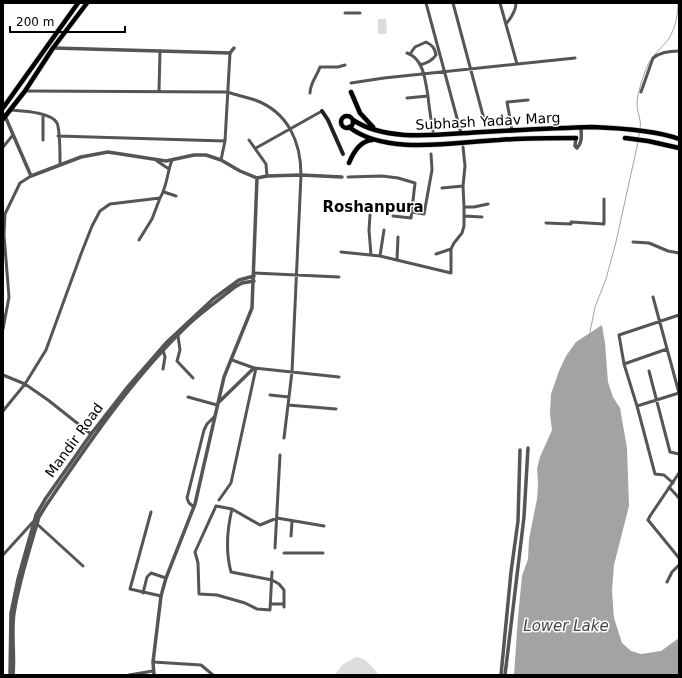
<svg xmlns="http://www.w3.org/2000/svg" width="682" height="678" font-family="'DejaVu Sans',sans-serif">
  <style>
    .green { fill: #dcdcdc }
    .water { fill: #a3a3a3 }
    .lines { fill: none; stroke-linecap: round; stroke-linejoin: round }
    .stream { stroke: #a3a3a3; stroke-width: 1 }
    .primary-casing { stroke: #dbdbdb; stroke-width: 6 }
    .minor { stroke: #555; stroke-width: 3 }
    .tertiary { stroke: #555; stroke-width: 3.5 }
    .secondary { stroke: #222; stroke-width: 4 }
    .primary { stroke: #000; stroke-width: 4.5 }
    .labels { text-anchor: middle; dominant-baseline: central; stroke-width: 3; stroke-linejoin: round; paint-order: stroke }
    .street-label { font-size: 14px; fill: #000; stroke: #fff }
    .neighbourhood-label { font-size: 15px; font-weight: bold; fill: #000; stroke: #fff }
    .water-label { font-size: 15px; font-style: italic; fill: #444; stroke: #fff }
  </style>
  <rect width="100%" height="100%" fill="#fff"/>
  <path class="green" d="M378,19H386L387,34H378Z
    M356,657C367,658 372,667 379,675H335L342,665Z"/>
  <path class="water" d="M602,325L605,343L608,382L613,397L620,408L627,448L629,506L614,565L612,591L614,618L622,643L631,651L641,654L661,651L679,638V675H514L518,617L522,576L528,559L529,539L537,499L538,484L537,469L540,457L552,430L550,414L551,394L559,371L566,356L576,342Z"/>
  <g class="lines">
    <path class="stream" d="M653,57C657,51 663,46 668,40C675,29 678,16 678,3
      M640,129C642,121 637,113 637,104C637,93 645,69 651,59
      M638,139L640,132
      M590,332L595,307L606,279L616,242L638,142"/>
    <g class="primary-casing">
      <path id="primary" d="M351,92L360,113L373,127
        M3,108L78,3
        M341 122a6 6 0 1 1 12 0a6 6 0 1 1-12 0Z
        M3,119L25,91L53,48L87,3
        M353,120C388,143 442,134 482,132C519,130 556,128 592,127C618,128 655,130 679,139
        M349,127C386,156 456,142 499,140C525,138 550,138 576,138
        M625,138L648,141L679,148
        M349,163C353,153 360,141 372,140"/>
    </g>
    <path class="minor" d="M426,3L461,133
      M453,3L485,123
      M500,3L517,64
      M345,13H360
      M506,24C511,18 516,11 516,3
      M407,53C424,59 425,80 428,96C429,108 431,119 433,131
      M410,54L415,47L426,42C432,45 435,48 436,55C432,61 427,63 420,65
      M351,83L384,78L575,58
      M25,91L227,92C236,95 246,97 255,100C288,112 301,142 301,175L292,372L284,438
      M159,91L160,51
      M641,92L653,58C660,52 670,51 679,51
      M310,93C310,83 317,76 320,67H338L345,65
      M407,98L428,96
      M10,110C22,111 51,112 57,123C60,130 60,155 60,163
      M512,130L507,102L528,100
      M58,136L225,141
      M43,140V115
      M249,140L266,164L267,176
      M3,147L13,135
      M256,148L322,111
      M221,160L225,141L230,53
      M157,161L169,169
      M348,177L382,176L398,178L415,183L411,218L393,216
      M442,188L463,186
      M164,192L176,196
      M464,207H474L488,204
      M412,212L424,214L432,170L431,154
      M370,215L369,230L371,255
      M464,216L482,217
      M571,222L604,224V199
      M546,223L571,224
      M139,240L152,219L160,198
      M633,242L649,243L668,251L679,253
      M341,252L380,256L451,273V249L454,243L462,233L464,226V207L463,186L465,166L463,147
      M436,254L451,249
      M380,256L384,230
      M397,260L398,237
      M254,273L339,277
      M653,297L679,393
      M3,329L9,297L4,235L5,214L20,183L31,176
      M178,336L180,350L177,361L193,378
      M163,350L165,357L163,369
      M232,360L254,368L339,377
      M624,364L667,349
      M649,371L670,452L679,454
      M3,375L25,384L48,400L91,434
      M270,395L289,397
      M188,397L217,405
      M288,405L336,409
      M637,406L679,393
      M3,411L25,384L46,350L81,254L92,226L100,211L110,204L160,198C167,187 167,173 172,160
      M679,473L650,516L648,520L679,558
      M673,483L664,475L655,474L637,406L624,364L619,335L679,315
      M669,487L679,498
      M219,500L231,483L256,368
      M194,507L189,503L187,498L204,430L207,424L214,417
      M232,509C227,530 225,550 231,572L272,580L279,584L284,590V607
      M151,512L130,589L161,596
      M37,524L83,566
      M291,536L292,522
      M275,548L280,455
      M284,553H323
      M3,555L33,522
      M272,572L270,610L257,609L245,603L217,595L199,594L198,563L195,552L216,506L232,509L260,525L277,518L324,526
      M667,582L672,572L679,565
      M143,593L147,577L151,573L166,578
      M271,604H284
      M153,662L201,665L213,675
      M129,675L153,671"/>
    <path class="tertiary" d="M53,48L230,53L234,48
      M3,114L5,116L31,176L81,157L108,152L166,161L194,155H206L221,160L240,171L257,178L267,176L301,175L342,177
      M576,138L575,146L577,148
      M577,148C583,142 581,134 581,127
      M219,402L254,368
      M10,675L11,613L18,579L36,515L46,498L91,434L126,389L167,342L213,299L239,280L254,276
      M13,675C15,654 11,634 14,613C19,581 30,548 39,517L47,504C90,441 134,376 190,323C204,310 220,299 235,287L242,283L254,281
      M154,675L153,662L161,596L166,578L195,504L224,377L252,308L257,178
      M501,675L511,572L518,521L520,450
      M505,675L524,517L528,448"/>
    <path class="secondary" d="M322,111L328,120L343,154"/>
    <use href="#primary" class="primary"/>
  </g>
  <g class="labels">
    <g class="street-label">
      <text transform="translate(488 121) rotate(-3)">Subhash Yadav Marg</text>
      <text transform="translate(74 440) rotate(-54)">Mandir Road</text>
    </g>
    <g class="neighbourhood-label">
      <text x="373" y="207">Roshanpura</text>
    </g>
    <g class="water-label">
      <text x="566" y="626">Lower Lake</text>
    </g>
  </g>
  <rect width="682" height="678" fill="none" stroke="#000000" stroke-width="8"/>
  <path d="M10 26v6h115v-6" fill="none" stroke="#000000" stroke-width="2"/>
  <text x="16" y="26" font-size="12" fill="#000000" stroke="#ffffff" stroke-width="3" paint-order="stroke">200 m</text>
</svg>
